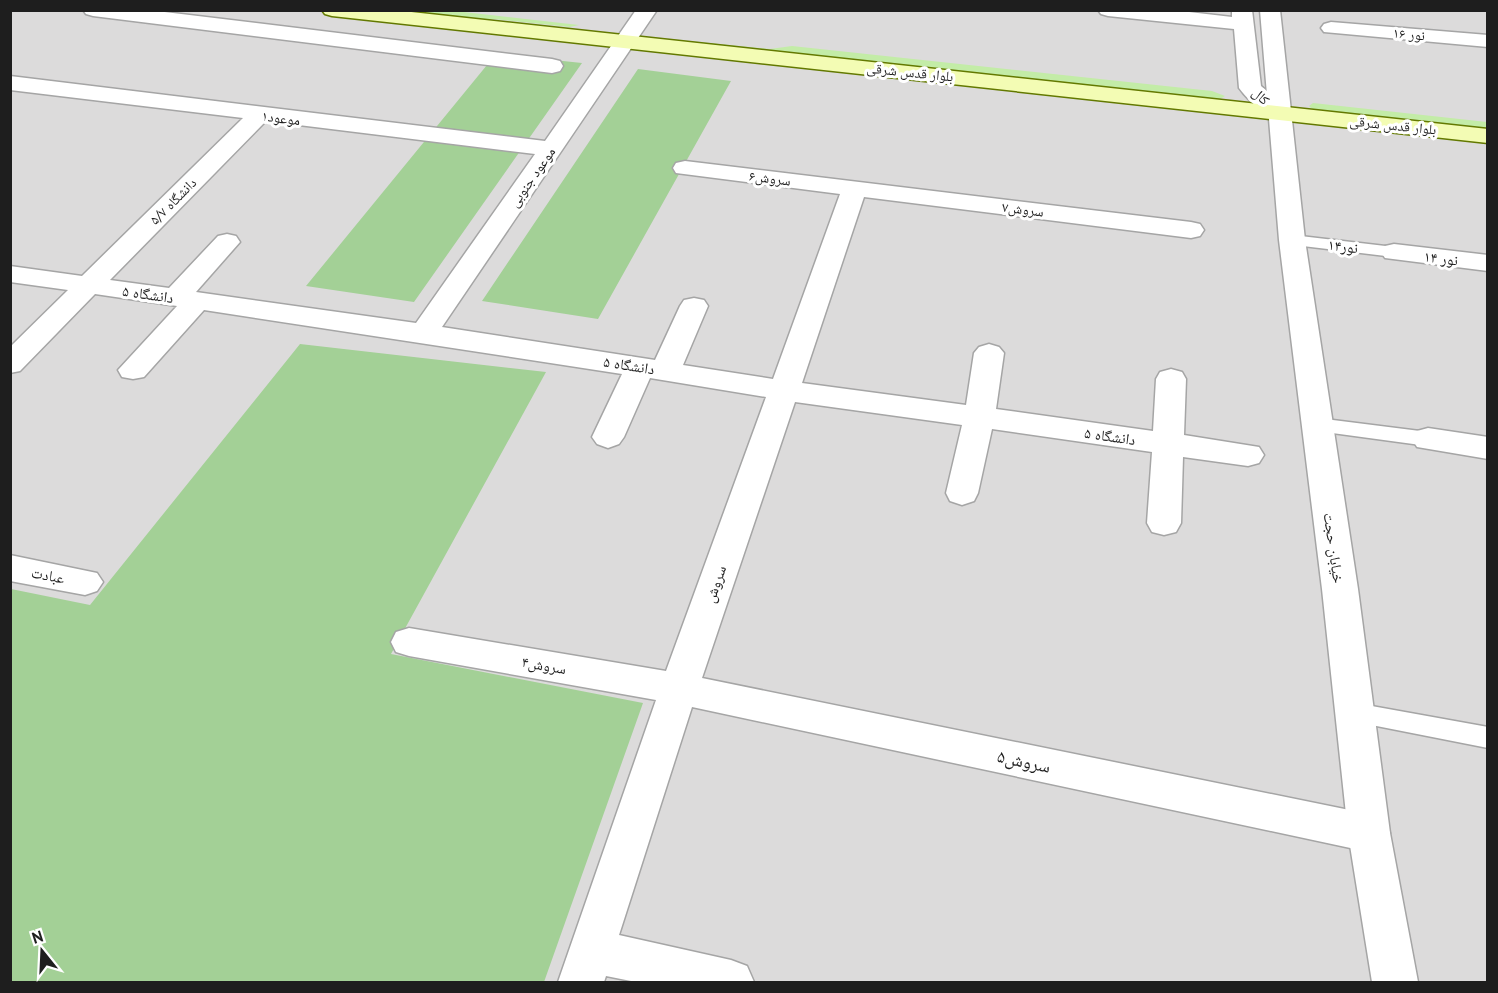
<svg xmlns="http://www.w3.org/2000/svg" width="1498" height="993" font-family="'PT Sans','Noto Naskh Arabic',sans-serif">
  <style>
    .residential { fill: #dcdbdb }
    .grass { fill: #c3eca7 }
    .forest { fill: #a3d096 }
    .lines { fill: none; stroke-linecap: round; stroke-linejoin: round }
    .service-casing { stroke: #a5a5a5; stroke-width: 3 }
    .minor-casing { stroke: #a5a5a5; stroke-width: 3 }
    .tertiary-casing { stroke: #a5a5a5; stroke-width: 3 }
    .secondary-casing { stroke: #637900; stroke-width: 3 }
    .service { fill: #fff; fill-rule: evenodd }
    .minor { fill: #fff; fill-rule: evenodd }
    .tertiary { fill: #fff; fill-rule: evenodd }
    .secondary { fill: #f3fcb4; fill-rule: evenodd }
    .labels { text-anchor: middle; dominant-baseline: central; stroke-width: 6; stroke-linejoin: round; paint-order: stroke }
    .far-street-label { font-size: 14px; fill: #1e1e1e; stroke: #fff }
    .street-label { font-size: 15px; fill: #1e1e1e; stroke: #fff }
    .near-street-label { font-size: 18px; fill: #1e1e1e; stroke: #fff }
  </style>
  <rect width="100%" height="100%" fill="#efece3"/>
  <path class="residential" d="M11,11H1487V982H11Z"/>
  <path class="grass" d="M377,11H455L579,25L570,27L494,19L469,20Z
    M669,39L770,49L792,46L1212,91L1225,96L1218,100L669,42Z
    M1313,103L1487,122V130L1324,112L1313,110L1309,106Z"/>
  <path class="forest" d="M496,54L582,63L414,302L306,286Z
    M638,69L731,81L598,319L482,301Z
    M300,344L546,372L391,654L643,703L544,982H11V589L90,605Z"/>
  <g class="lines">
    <g class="service-casing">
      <path id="service" d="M1292,235L1394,247L1400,248L1402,252L1400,256L1394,257L1286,244L1284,240L1286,236Z
        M1317,418L1428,432L1435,434L1438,439L1435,444L1428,446L1310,430L1307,425L1310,420Z
        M1355,703L1488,727V748L1346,720L1343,713L1346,706Z"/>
    </g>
    <g class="minor-casing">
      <path id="minor" d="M83,10H148L552,59L560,61L563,66L560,71L552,73L93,16L86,14Z
        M636,10H657L442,327L655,360L680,306L684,300L694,298L704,300L708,306L683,365L773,379L840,194L676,173L673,168L676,163L685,161L1191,222L1200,224L1204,230L1200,236L1191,238L864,197L802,383L966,405L974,353L979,347L989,344L999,347L1004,353L996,409L1153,431L1156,379L1160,372L1171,369L1182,372L1186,379L1184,435L1259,447L1264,455L1259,463L1248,466L1183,457L1181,523L1176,532L1164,535L1152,532L1147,523L1152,452L992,429L978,493L974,501L962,505L950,501L946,493L962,425L795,402L702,678L1369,814L1384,820L1390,833L1384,846L1369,852L692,707L619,935L731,960L747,966L754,982H636L606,976L604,982H558L656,700L409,656L396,652L391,642L396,632L409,628L666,671L766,397L650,378L624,437L619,444L608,448L597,444L592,437L622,374L204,310L144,377L133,379L122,377L118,370L177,306L95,294L20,371L10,373V347L68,290L10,282V266L82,276L243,118L10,90V76L545,141ZM266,121L535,154L416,323L196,292L240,242L236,236L227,234L218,236L169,288L110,280Z
        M1098,10H1172L1232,17V10H1252L1261,86L1291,112L1287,117C1270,121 1249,102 1239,88L1234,29L1108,16L1101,14Z
        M1331,22L1488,35V47L1324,32L1321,28L1324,24Z
        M1394,244L1488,255V271L1385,258L1381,252L1385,246Z
        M1428,428L1488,437V459L1417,447L1412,439L1417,431Z
        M10,555L97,573L103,582L97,591L85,595L10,581Z"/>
    </g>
    <g class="tertiary-casing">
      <path id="tertiary" d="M1260,10H1280L1305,240L1358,589L1390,833L1418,982H1372L1348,833L1322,589L1279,240Z"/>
    </g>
    <g class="secondary-casing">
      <path id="secondary" d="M322,10H393L1488,129V143L332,16L325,14Z"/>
    </g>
    <use href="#service" class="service"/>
    <use href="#minor" class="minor"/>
    <use href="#tertiary" class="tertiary"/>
    <use href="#secondary" class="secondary"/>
  </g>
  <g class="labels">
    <g class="far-street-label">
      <text transform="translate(1409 34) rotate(5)">نور ۱۶</text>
      <text transform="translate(910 72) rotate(6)">بلوار قدس شرقی</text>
      <text transform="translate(1261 96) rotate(44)">کال</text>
      <text transform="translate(281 118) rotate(7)">موعود۱</text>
      <text transform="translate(1393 125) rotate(6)">بلوار قدس شرقی</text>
      <text transform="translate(532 177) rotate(-55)">موعود جنوبی</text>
      <text transform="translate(770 178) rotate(7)">سروش۶</text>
      <text transform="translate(173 201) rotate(-45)">دانشگاه ۵/۷</text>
      <text transform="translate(1023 209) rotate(7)">سروش۷</text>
    </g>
    <g class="street-label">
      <text transform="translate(1343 246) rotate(7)">نور۱۴</text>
      <text transform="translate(1441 258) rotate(7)">نور ۱۴</text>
      <text transform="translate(148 294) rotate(8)">دانشگاه ۵</text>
      <text transform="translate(629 365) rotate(9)">دانشگاه ۵</text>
      <text transform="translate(1110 436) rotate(8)">دانشگاه ۵</text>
      <text transform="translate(1334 548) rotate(82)">خیابان حجت</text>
      <text transform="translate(48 575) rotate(11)">عبادت</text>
      <text transform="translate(715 584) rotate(-71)">سروش</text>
      <text transform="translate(544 665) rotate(10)">سروش۴</text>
    </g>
    <g class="near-street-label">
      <text transform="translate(1024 761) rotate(12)">سروش۵</text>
    </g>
  </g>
  <rect width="1498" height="993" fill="none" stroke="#1e1e1e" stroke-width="24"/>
  <g transform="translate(42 951) rotate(342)" stroke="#ffffff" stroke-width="4.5" paint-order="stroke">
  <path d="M0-4.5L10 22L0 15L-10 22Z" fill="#1e1e1e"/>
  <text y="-9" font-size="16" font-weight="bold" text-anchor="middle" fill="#1e1e1e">N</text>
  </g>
</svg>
